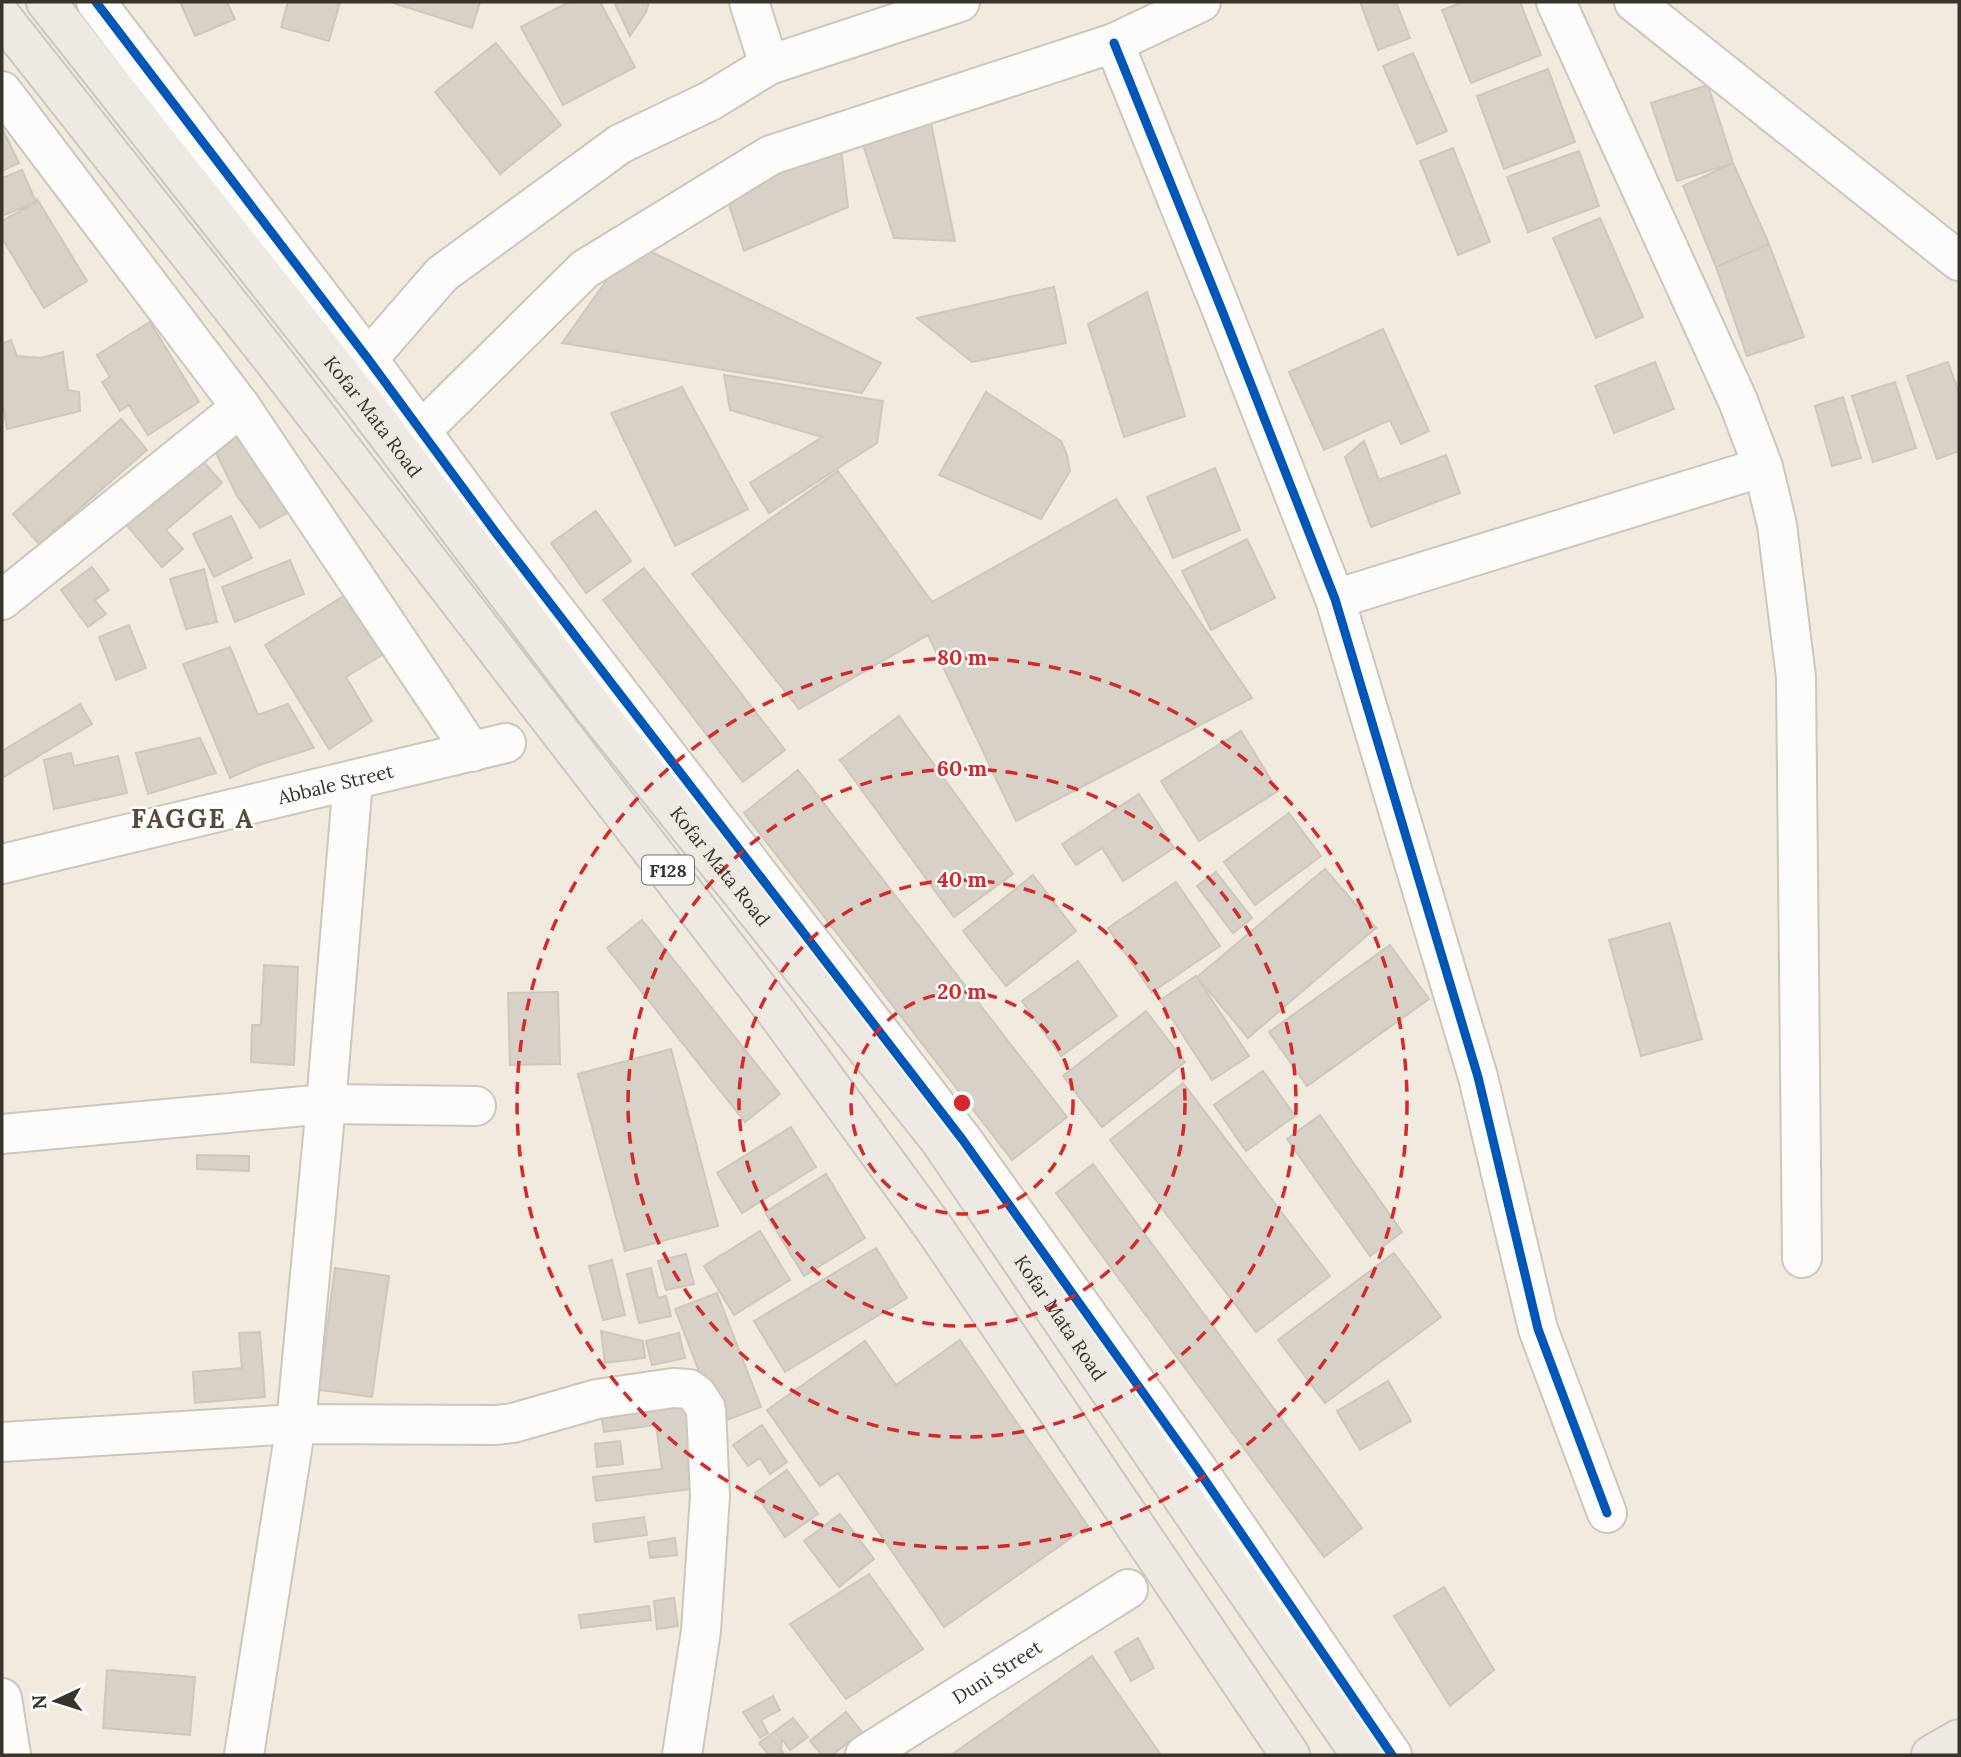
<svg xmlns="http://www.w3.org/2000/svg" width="1961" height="1757" font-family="Lora,serif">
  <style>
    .building { fill: #d7d1c8; stroke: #cdc7be; stroke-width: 2 }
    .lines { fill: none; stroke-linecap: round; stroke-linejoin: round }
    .minor-casing { stroke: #ccc6bd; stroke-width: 42 }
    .major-casing { stroke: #cbc7c1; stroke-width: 42 }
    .minor { stroke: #fdfcfa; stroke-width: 38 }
    .major { stroke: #eeeae3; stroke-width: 38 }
    .cycleway-casing { stroke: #fff; stroke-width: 13 }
    .cycleway { stroke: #0057b8; stroke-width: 9 }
    .ring { fill: none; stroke: #d62828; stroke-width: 3.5; stroke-dasharray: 12 9 }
    .labels { text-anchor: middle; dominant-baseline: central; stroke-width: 5; stroke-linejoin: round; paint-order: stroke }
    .shield { fill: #fff; stroke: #74716b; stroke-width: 2 }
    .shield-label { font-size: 18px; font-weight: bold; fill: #39342b }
    .street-label { font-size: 19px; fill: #39342b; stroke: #fff }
    .district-label { font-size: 26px; font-weight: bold; letter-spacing: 2px; fill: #564b39; stroke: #fff }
    .centre { fill: #d62828; stroke: #fff; stroke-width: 3.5 }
    .ring-label { font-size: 21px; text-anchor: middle; font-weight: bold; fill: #d62828; stroke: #fff; stroke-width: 5; stroke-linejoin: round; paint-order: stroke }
  </style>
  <rect width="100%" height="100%" fill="#f1eade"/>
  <path class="building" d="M180,2H227L235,19L195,36Z
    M288,2H340L329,41L281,27Z
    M390,2H480L472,28Z
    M569,2H600L635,67L563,105L521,27Z
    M614,2H649L646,12L630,36Z
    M1360,2H1396L1410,38L1378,50Z
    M1463,2H1520L1541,55L1471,83L1442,10Z
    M496,43L561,125L500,174L435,92Z
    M1413,53L1447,131L1417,144L1383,66Z
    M1548,69L1575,142L1504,169L1477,96Z
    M1708,85L1733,163L1677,181L1651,103Z
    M931,123L955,241L894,238L862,142Z
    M2,128L19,163L2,171Z
    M841,148L848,207L744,251L726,195Z
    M1453,148L1490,242L1458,255L1420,161Z
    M1579,151L1599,206L1528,232L1507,177Z
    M1733,163L1769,244L1716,267L1683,186Z
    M22,170L36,202L2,216V178Z
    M37,199L87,281L44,308L2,238V221L36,202Z
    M1600,218L1643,317L1596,338L1553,238Z
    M633,243L881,363L862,393L562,343Z
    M1769,244L1804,337L1747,356L1716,267Z
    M1054,287L1066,343L972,362L917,318Z
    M1147,292L1185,416L1124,437L1088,324Z
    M150,322L199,402L148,435L129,405L120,411L102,382L110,377L97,355Z
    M1383,329L1429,431L1401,444L1390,420L1324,450L1289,372Z
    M11,340L17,356L41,358L63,352L68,390L79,392L80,411L7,429L2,398V344Z
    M1655,362L1674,409L1614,433L1595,386Z
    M1948,362L1959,393V451L1937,459L1907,376Z
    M724,375L883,401L877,443L769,513L750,483L822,437L730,410Z
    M1895,382L1916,448L1873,462L1852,396Z
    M682,387L748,509L675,546L611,413Z
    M986,392L1061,441L1067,455L1070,471L1041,519L939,475Z
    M1843,397L1861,458L1832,466L1815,406Z
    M121,419L147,450L39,544L13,514Z
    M244,427L292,510L260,528L237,496L212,445Z
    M1364,441L1379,480L1446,455L1460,493L1371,527L1345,457Z
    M195,452L222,483L166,530L183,549L162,567L119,516Z
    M1215,468L1240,530L1173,558L1147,497Z
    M838,471L932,602L1116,499L1252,698L1016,821L928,635L799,709L692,574Z
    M596,511L631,561L586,593L551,543Z
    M231,516L252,558L214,577L193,534Z
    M1247,539L1275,598L1211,630L1182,571Z
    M290,560L304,594L235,622L222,587Z
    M92,567L109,590L95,600L106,614L88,627L61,590Z
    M644,568L785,750L743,782L603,600Z
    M204,569L217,622L186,629L170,579Z
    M347,594L384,654L346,677L372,721L329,749L265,645Z
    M129,625L146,668L116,680L99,637Z
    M230,647L258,715L288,704L314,748L259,765L230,778L183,664Z
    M80,704L92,724L2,778V751Z
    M899,716L1013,874L954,917L840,760Z
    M1241,731L1278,791L1199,841L1161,781Z
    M200,738L216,773L148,794L136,753Z
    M71,753L74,766L118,756L127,793L54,809L44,760Z
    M798,770L1067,1117L1012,1160L744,813Z
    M1139,794L1174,848L1123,881L1102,848L1076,865L1062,844Z
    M1289,813L1321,856L1255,905L1224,862Z
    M1325,869L1376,928L1248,1038L1197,977Z
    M1216,872L1252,918L1233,933L1197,886Z
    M1033,875L1076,931L1006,986L963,931Z
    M1176,882L1220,946L1152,992L1108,928Z
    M642,920L780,1094L745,1122L607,948Z
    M1670,923L1702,1039L1641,1056L1609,940Z
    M1390,945L1429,999L1307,1086L1269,1032Z
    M1078,961L1117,1016L1061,1056L1022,1001Z
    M264,965L298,967L294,1065L251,1062L252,1025H261Z
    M1196,976L1249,1056L1212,1080L1160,1000Z
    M558,992L560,1064L510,1065L508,993Z
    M1146,1011L1185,1062L1102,1127L1063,1076Z
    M671,1049L718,1226L625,1251L578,1074Z
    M1263,1071L1295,1116L1246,1151L1214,1105Z
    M1183,1083L1330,1276L1256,1332L1110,1140Z
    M1320,1115L1402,1232L1370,1256L1287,1139Z
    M791,1127L816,1167L742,1213L717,1173Z
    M197,1155L249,1156V1171L197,1169Z
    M1093,1164L1362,1528L1324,1557L1056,1193Z
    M826,1174L865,1238L804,1276L765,1212Z
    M760,1231L790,1280L734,1315L704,1266Z
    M876,1248L907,1298L785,1372L754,1321Z
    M1394,1253L1441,1317L1325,1403L1278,1340Z
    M686,1254L694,1284L666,1290L658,1261Z
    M612,1260L625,1315L603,1320L589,1266Z
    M335,1268L389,1276L372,1397L319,1390Z
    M651,1268L658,1298L666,1296L671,1316L639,1323L627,1274Z
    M717,1293L761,1407L719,1423L675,1309Z
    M601,1331L643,1341L645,1358L605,1363Z
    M260,1332L265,1397L195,1403L193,1372L242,1368L239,1333Z
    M679,1333L685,1358L652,1365L646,1341Z
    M960,1340L1088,1526L944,1627L838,1473L820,1486L767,1410L865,1341L896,1385Z
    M1388,1381L1411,1421L1360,1450L1337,1411Z
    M689,1396L700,1488L596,1501L593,1477L662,1469L656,1425L604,1432L600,1407Z
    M762,1425L787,1462L770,1474L760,1458L748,1466L733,1445Z
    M620,1441L623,1464L597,1467L595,1444Z
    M787,1470L818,1514L785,1537L755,1493Z
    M840,1514L874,1559L839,1587L804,1541Z
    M644,1517L647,1535L595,1542L593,1524Z
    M675,1538L677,1555L650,1558L648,1542Z
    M869,1574L923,1649L846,1699L790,1624Z
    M1444,1587L1494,1670L1450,1706L1394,1616Z
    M674,1598L678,1626L657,1629L654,1601Z
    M649,1606L651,1620L581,1628L579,1615Z
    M1138,1638L1154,1668L1131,1681L1115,1652Z
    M1092,1656L1161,1755H951Z
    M107,1670L195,1677L190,1735L103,1728Z
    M773,1696L780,1710L761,1720L768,1733L760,1738L743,1712Z
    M846,1712L862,1732L832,1755H822L810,1741Z
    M793,1718L808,1737L790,1750L782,1739L781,1750L784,1754L769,1755L759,1743Z"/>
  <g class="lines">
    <g class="minor-casing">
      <g id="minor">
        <path d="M96,2L368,359L496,533L962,1139L1196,1467L1392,1755"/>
        <path d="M749,2L769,65"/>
        <path d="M1556,2L1738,401L1763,467L1777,525L1796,677L1802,1258"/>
        <path d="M1634,2L1959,261"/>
        <path d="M1114,43L1223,313L1335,599L1478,1077L1538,1329L1607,1513"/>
        <path d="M2,91L241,407L472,752"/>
        <path d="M368,359L442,274L620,144L710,101L769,65L960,2"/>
        <path d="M421,431L585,269L771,155L1114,43L1201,2"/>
        <path d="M1335,599L1763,467"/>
        <path d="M2,600L241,407"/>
        <path id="s1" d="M2,864L506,743"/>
        <path d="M2,1134L326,1104L476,1106"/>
        <path d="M2,1442L296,1424L496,1425L513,1423L597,1399L673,1388L689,1389L697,1395L706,1409L710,1496L701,1631L682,1755"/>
        <path d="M2,1698L11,1755"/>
        <path d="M244,1755L296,1424L326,1104L353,780"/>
        <path id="s2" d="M865,1755L1128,1589"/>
      </g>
    </g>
    <g class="major-casing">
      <g id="major">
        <path id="s3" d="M46,2L366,406L592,706L939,1139L1206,1532L1361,1755"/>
        <path d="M2,17L274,361L777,1013L934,1228L1290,1755"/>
        <path d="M1931,1755L1959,1739"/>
      </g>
    </g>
    <use href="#minor" class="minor"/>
    <use href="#major" class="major"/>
    <g class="cycleway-casing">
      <path id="cycleway" d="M96,2L368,359L496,533L962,1139L1196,1467L1392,1755
        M1114,43L1223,313L1335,599L1478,1077L1538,1329L1607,1513"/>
    </g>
    <use href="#cycleway" class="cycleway"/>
  </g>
  <g class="ring">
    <circle cx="962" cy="1103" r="111"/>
    <circle cx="962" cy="1103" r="223"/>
    <circle cx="962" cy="1103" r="334"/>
    <circle cx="962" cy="1103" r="445"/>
  </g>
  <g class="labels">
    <rect class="shield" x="642" y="855.5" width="52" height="29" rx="5"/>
    <g class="shield-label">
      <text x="668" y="870">F128</text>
    </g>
    <g class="street-label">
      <text stroke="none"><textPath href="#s3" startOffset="528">Kofar Mata Road</textPath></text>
      <text stroke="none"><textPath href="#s1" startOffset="343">Abbale Street</textPath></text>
      <text stroke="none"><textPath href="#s3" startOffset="1096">Kofar Mata Road</textPath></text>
      <text stroke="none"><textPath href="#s3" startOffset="1662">Kofar Mata Road</textPath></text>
      <text stroke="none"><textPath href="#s2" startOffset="156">Duni Street</textPath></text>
    </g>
    <g class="district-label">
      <text x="193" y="818">FAGGE A</text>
    </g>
  </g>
  <circle cx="962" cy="1103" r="10" class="centre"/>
  <g class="ring-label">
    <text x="962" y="665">80 m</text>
    <text x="962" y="776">60 m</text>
    <text x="962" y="887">40 m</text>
    <text x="962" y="999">20 m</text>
  </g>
  <rect width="1961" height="1757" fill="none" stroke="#39342b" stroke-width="7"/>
  <g transform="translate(56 1701) rotate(266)" stroke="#ffffff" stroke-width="5" paint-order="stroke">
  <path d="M0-5L12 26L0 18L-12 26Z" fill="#39342b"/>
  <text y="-10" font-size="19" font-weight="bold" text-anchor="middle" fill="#39342b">N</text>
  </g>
</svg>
